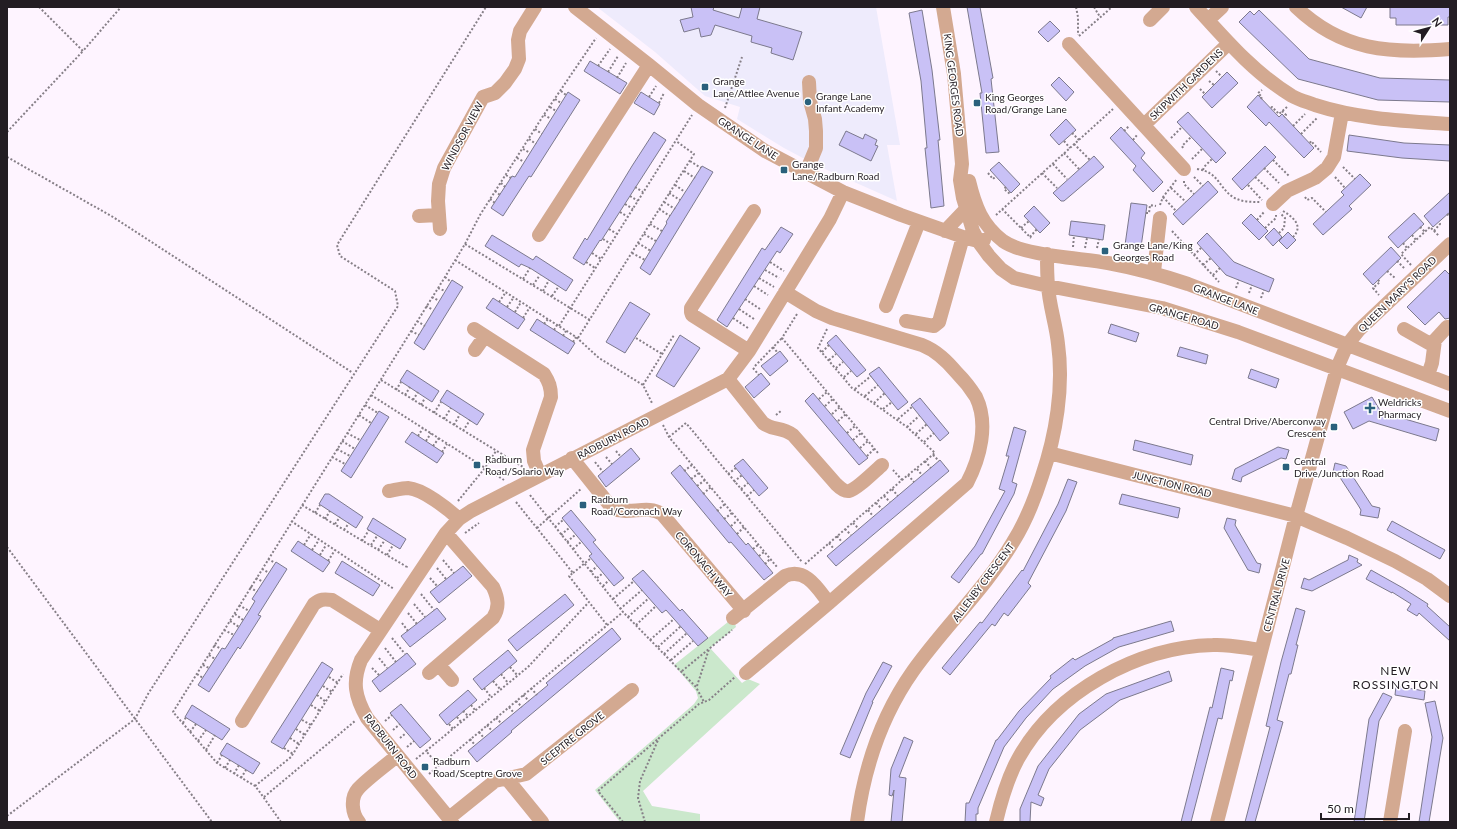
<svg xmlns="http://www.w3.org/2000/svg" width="1457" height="829" font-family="Lato,sans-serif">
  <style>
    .education { fill: #eeebfc }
    .green { fill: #cbe8cc }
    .building { fill: #c9c1f6; stroke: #7c798d }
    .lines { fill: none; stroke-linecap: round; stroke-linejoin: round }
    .path { stroke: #867f87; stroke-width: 2; stroke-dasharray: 2 2; stroke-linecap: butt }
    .minor { stroke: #d3a991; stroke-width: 14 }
    .poi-dot { fill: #2a617c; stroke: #fff; stroke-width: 1.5 }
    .labels { text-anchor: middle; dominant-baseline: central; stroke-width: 3; stroke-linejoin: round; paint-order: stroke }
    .poi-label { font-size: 10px; fill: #231d23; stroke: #fff; text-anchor: start }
    .street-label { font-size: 10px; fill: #231d23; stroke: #fff }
    .quarter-label { font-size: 12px; letter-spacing: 1px; fill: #231d23; stroke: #fff }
  </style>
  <rect width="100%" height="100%" fill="#fef4ff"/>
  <path class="education" d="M597,7H876L900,145H887L897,201L816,165L784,148L737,119L740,107L705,96L655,52Z"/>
  <path class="green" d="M733,618L736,627L710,648L742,683L748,679L760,684L643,791L652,806L700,814V822H620L595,790L694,704L698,698L696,691L674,665Z"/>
  <path class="building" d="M691,7H714L713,10L739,18L742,7H760L757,19L802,32L793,60L771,53L772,48L751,42L752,36L715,25L711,35L701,37L699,28L684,32L680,20L693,17Z
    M967,7H980L993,78L991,79L999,152L986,153L980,93H982Z
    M1341,7H1367L1361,18Z
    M1390,7H1450V17H1448V25H1396V18H1390Z
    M922,10L932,70L940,140H938L944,206L931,208L925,148H927L921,81L909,13Z
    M1259,10L1309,59L1380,78L1450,80V102L1378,100L1298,79L1239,22L1250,11L1254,15Z
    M1050,21L1060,31L1048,42L1038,32Z
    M590,61L627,83L620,94L584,71Z
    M1227,72L1238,83L1212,108L1202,97Z
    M1059,77L1074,92L1066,101L1051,85Z
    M568,92L580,100L531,177L529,176L503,216L491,208L512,176L515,177Z
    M641,92L660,104L654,115L634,103Z
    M1258,95L1279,117L1282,114L1314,148L1304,158L1269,122L1266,126L1247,107Z
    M1188,112L1226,153L1216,163L1177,122Z
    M1066,119L1076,130L1059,145L1050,135Z
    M1121,127L1145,153L1141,158L1163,182L1153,192L1133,170L1136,166L1110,138Z
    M846,131L863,139L865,134L877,140L875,145L878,146L871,161L839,145Z
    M654,132L666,140L601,241L600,240L584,265L573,258L585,238L587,240L632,166Z
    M1349,135L1404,143L1450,145V161L1402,158L1347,151Z
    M1265,146L1276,157L1242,190L1232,179Z
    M1094,156L1104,167L1064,201H1061L1053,193Z
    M999,162L1020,184L1011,193L990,170Z
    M702,166L713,172L650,275L640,268L667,223L666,222Z
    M1360,174L1371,185L1349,206L1352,209L1323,235L1313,224L1344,195L1341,192Z
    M1208,181L1218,192L1183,225L1173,214Z
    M1450,192V212L1433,227L1424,216Z
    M1131,203L1147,205L1141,247L1125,245Z
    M1034,206L1050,223L1040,233L1024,216Z
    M1414,213L1424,224L1398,248L1388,237Z
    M1251,214L1268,231L1259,240L1242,223Z
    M1071,221L1105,225L1103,240L1069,235Z
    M781,227L793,234L780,253L777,251L727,327L717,320L762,248L765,250Z
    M1274,228L1282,237L1273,246L1265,237Z
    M1288,232L1296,240L1287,249L1279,241Z
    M1207,233L1234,262L1274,279L1269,292L1226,275L1197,243Z
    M492,235L533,260L536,256L573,280L566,291L530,268L521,264L519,267L485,246Z
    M1391,247L1401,258L1373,285L1363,274Z
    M1445,270L1450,275V318L1445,319L1439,312L1425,325L1407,307Z
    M452,280L463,287L424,350L414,343Z
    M493,298L525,319L518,329L486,308Z
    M630,302L650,314L625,353L606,342Z
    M537,319L575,343L568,354L530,330Z
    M1111,324L1139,333L1136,342L1108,333Z
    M680,335L700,348L674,387L656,376Z
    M836,335L866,370L857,377L827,343Z
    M1180,347L1208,355L1206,364L1177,356Z
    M780,351L788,361L770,376L761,366Z
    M879,367L908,402L898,410L869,374Z
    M1251,369L1279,379L1276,388L1248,378Z
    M407,370L439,391L432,402L400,381Z
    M761,373L770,384L754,398L745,387Z
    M447,390L484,414L477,425L440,401Z
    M813,393L868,458L859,465L805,401Z
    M1372,397L1381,412L1439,429L1436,441L1369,421L1353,429L1344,412Z
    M920,398L949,433L940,441L911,405Z
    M379,411L389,417L351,478L341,471Z
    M1014,427L1026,431L1012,482L1017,484L1014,494L982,554H981L959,583L951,577L975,546L1005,491L999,489L1009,456H1006Z
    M412,432L444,453L437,463L405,442Z
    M1135,440L1193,455L1191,465L1133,450Z
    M1278,447L1289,450L1286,459L1281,458L1242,477L1241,482L1232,479L1235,469Z
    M631,448L640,459L606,487L598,476Z
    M743,459L768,488L759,496L734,466Z
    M940,460L949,471L836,566L827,556Z
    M1335,463L1346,466L1372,506L1380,508L1378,518L1360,515L1361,510L1358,505L1337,473L1333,472Z
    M680,465L746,545L748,543L773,573L764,580L731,542L729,543L671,473Z
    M1068,479L1077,482L1066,511L1028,583L1031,586L1008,616L1004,613L995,626L992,624L950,675L942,668L980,622L982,623L1022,570L1023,571L1058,504Z
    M325,494H329L363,517L356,528L319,504Z
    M1122,494L1180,508L1178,518L1119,504Z
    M571,510L596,540L593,542L624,578L614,586L589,556L592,554L562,518Z
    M373,518L406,539L400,549L367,529Z
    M1227,518L1236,520L1235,525L1257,563L1261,564L1259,573L1248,570L1224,528Z
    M1392,521L1445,550L1440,559L1387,530Z
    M298,541L330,562L323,572L291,551Z
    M1349,555L1358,559L1357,562L1362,565L1312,591L1301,588L1304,578L1309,580L1342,563L1348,560Z
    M342,561L380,585L373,596L335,573Z
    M276,562L287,569L258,615L261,616L240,649L238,647L209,692L198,685L222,648L225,649L249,611L255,601L252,599Z
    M463,566L472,576L439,603L430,592Z
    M643,570L680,611L682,609L708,638L698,646L666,610L662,613L632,579Z
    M1371,570L1403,588L1428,604L1427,606L1450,627V641L1419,613L1417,616L1407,610L1411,604L1392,592V593L1366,579Z
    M565,594L574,605L517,651L508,640Z
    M437,608L446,619L410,647L401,636Z
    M1296,608L1305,611L1296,645H1298L1291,674H1289L1277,720L1283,722L1255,822H1245L1270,727L1266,726L1281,662Z
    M1171,621L1174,631L1119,647L1085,666L1053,689L1026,718L1004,747L978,808V814H976V822H965L966,803H969L996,740H997L1019,711L1051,678L1050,676L1073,658L1075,660L1113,639V638Z
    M612,628L621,639L511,731L512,732L477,762L468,751L548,685L546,683Z
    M508,650L517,661L482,690L473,679Z
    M407,653L416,664L380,692L372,681Z
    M322,662L333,669L283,749L271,742Z
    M883,662L892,666L872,702H873L850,758L840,754L866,693Z
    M1221,668L1234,671L1232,681L1230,680L1222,719L1218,718L1191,822H1181L1210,707L1212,708Z
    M1169,671L1172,681L1120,700L1080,730L1049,769L1038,795L1044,798L1041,806L1031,802L1030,822H1020V809L1038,766L1079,714L1106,694Z
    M1396,686L1425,691L1424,700L1395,695Z
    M468,690L477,700L447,725L439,715Z
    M1383,693L1392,697L1379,721L1364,822H1354L1369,719Z
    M1435,701L1443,738L1429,822H1419L1432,737L1425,703Z
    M401,704L431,739L420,748L390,713Z
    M192,705L230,729L222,740L185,717Z
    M904,737L913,741L899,777L906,778L902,822H891L894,790L892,796L889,795L891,769Z
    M227,743L260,763L253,774L220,754Z"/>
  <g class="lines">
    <path class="path" d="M39,7L83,51L121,7
      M1076,7L1078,17V35
      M1094,7L1100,17
      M1079,36L1112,7
      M598,66L610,49
      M1216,71L1222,77
      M608,72L618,56
      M617,78L626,63
      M1209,81L1214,85
      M1200,89L1205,94
      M561,91L566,95
      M649,97L656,86
      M555,99L561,103
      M1261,99L1262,97L1258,93L1262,90
      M659,103L664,93
      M550,107L556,111
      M725,108L742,57
      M1271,108L1272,107L1279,114L1287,107
      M1282,111L1286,115L1284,117
      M544,115L551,119
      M1293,126L1305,114
      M535,129L542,134
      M1124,131L1129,126
      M7,132L83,51
      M1072,133L1079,140
      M1301,134L1317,118
      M1171,138L1182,127
      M529,139L536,144
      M1133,140L1137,135
      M1064,141L1070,148
      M1310,143L1311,141L1321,152
      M1074,144L1090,160
      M1183,148L1182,146L1191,137
      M523,149L530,153
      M1064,153L1080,170
      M7,157L113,217L353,373
      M517,158L524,162
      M1192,159L1202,149
      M1273,160L1289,176
      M690,161L701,168
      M1053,164L1067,179
      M1343,167L1355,179
      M1264,168L1279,183
      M1197,169C1219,172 1218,187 1233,197C1241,202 1251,202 1260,202
      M1203,170L1204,167L1212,159
      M684,171L695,178
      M988,173L993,179L996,176
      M1042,173L1057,188
      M506,175L511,178
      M1194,177L1203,186
      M1255,177L1269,190
      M1335,177L1345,188
      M1184,181V184L1194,194
      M501,183L505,187
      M675,185L685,192
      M1248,185L1262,200
      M635,187L643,192
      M1006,187L1004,189L1010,194
      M1171,188L1186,202
      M495,191L500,195
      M669,193L680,200
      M630,196L638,201
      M1163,197L1176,211
      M1305,197L1307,200L1312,198L1326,212
      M490,199L495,203
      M664,202L675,209
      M625,204L633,209
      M1160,205L1163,197L1177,179
      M659,209L670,216
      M1002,209L1031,238
      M1283,211C1293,217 1304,226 1293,237
      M620,212L628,217
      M1146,213H1149L1150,205L1156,206
      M1447,214L1450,217
      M996,215L1113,109
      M1257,220L1264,212
      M650,224L662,231
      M1420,227L1425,232
      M1021,228L1029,221
      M1265,228L1276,218V215
      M609,229L617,234
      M1172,231L1219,282
      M1434,231L1440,224L1439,222
      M1279,233L1284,228L1285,218L1280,213
      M644,234L656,241
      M1412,235L1416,240
      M1030,237L1037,229
      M603,239L611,244
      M638,243L651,251
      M1403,243L1407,248
      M465,244L590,320
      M1073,247L1074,236
      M1085,248L1087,238
      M1097,248L1099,239
      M592,253L601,259
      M632,253L645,260
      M1194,255L1201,248
      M455,260L576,337L599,358L643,385L652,403
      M1397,261L1405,269
      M586,262L595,268
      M770,262L784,271
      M1203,265L1211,258
      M1411,265L1401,254L1430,227L1439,236
      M765,270L779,278
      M1387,271L1395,278
      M1213,275L1220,268
      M445,277L451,282
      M759,278L774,287
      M523,279L530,268
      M1378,280L1380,282L1373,288L1379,295
      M533,285L540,275
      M754,286L768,295
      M438,288L445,291
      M1236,288L1239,280
      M543,291L549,280
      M1249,293L1252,285
      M552,296L559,286
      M432,297L439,301
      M1261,298L1264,290
      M745,299L760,309
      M499,302L506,292
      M426,306L433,310
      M507,307L514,297
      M739,309L754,319
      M515,312L521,302
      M797,314L782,338L878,453
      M523,318L530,307
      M733,318L748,328
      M417,321L425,326
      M544,324L548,319
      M559,326L692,115
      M827,329L818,348L852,388L907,427L935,453L902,480
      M554,330L557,325
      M411,331L419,335
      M563,336L566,331
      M578,338L694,154L676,141
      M636,338L662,354
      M573,342L576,337
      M773,347L777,352
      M822,352L829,345
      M829,360L836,354
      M755,366L782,338
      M753,368L759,375
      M836,368L843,362
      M844,377L851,371
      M381,380L523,467
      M643,385L674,335
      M855,389L871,376
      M396,390L401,382
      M371,395L504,480
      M405,395L410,387
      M865,396L878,385
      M819,399L827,392
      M413,400L418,392
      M874,403L885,393
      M365,405L378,413
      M421,405L425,398
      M825,406L833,399
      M883,409L892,402
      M434,413L441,402
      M832,414L840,407
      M359,415L371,423
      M776,415L782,410
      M444,419L451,408
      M898,419L912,407
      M838,421L846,414
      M454,425L460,414
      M663,425L669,437L777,567
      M907,427L919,416
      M463,431L470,420
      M347,433L360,440
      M847,433L855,426
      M916,434L927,424
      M418,436L423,428
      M669,437L686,423L802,562
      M853,440L861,433
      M342,441L355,449
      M426,441L431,433
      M924,442L934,433
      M433,446L439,438
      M860,448L868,441
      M337,449L350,456
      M616,451L621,457
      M442,452L447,444
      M933,455L939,461
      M867,456L874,449
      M332,457L345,464
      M606,457L612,464
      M925,461L931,468
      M595,462L603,472
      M917,469L922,475
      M684,471L692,465
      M728,474L736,468
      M908,475L914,482
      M691,479L699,473
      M734,482L742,475
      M697,486L705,480
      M741,489L748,483
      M892,489L898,496
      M703,494L711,487
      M530,495L623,612L696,687L704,702
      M747,496L754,490
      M884,496L890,502
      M458,501L485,468L496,451
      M516,502L573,573L569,576L589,602
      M876,503L882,509
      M302,505L407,567L406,568
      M868,510L873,516
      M717,511L725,504
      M315,513L320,505
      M325,519L330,511
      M724,519L732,513
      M291,521L394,589
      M853,523L859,529
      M335,524L340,517
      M731,526L738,520
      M555,527L563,520
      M537,528L581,489
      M845,529L851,535
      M344,530L349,523
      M465,533L479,523
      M737,534L744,527
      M561,535L569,528
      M837,536L842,542
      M362,541L369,530
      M567,542L575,535
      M829,543L834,549
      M304,545L311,534
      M371,545L377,536
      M7,547L212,822
      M573,549L581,542
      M753,549L758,545
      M312,550L319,540
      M378,550L385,540
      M320,555L326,545
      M387,555L393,545
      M759,556L764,552
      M268,559L275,563
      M443,560L454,573
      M328,561L335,550
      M765,564L770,559
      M805,564L902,480L893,470
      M437,568L446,579
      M262,569L269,573
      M591,572L597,566
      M573,573L591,558
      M256,578L263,582
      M430,578L437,586
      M597,578L603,573
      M603,586L609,580
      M250,587L257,592
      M421,594L434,610
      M613,599L634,581
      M414,604L425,617
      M239,605L249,611
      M620,609L642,590
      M408,613L417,624
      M235,614L243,620
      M628,617L649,598
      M230,621L239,627
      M402,623L408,631
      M636,625L656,606
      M224,630L234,635
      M392,638L405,654
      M650,640L674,619
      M214,645L221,649
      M658,647L681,626
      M385,648L396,662
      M664,654L687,633
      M209,655L215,659
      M379,658L387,668
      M671,660L693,641
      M203,665L209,668
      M510,667L517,675
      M372,668L379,675
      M682,671L732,630
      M197,674L203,678
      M501,674L508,683
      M329,677L338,683
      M493,681L500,689
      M323,686L332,692
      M697,686L709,649
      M484,688L491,697
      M531,688L537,695
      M317,695L326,702
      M523,695L529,701
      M516,701L522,707
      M311,705L320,711
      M471,705L475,710
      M509,707L514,713
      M463,711L468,716
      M457,717L461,722
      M496,718L501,723
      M302,720L311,725
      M385,721L392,715
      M183,723L186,717
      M449,724L453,729
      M487,725L492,731
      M296,729L305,735
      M393,730L400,724
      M190,732L196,724
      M479,732L484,738
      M290,738L299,744
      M400,738L406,733
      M470,739L475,745
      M198,741L206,730
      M407,747L414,741
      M284,748L293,754
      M206,750L215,735
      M416,759L426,751
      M217,763L222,755
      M439,766L426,751L528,667L589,602L607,625
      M225,768L230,760
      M234,774L239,765
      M429,774L623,612
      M241,778L246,770
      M255,786L291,757L343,674
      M264,797L355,721
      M7,816L135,719L148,694L398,306L395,291L340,256L337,245L486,7
      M281,822L259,791L255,786L217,763L173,712L445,277L465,244L480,215L543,116L596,38
      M623,822L598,791L658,739
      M645,822L638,798L640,781L659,738L699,704L709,700L735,677"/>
    <path class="minor" d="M575,7L649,65L698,105L765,151L843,192L901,215L966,238L978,241L984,240
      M943,7L954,74L962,164L960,180L963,198L973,231L978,241L989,256L1001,269L1014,278L1048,286L1162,308L1238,332L1450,411
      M1196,7C1225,39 1254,73 1292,96C1299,100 1307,102 1315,105C1358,119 1405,121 1450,124
      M1296,7C1342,51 1390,54 1450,49
      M1150,20L1163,7
      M1208,20L1222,7
      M1069,44L1184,169
      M1144,125L1229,43
      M806,172L816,148V131L815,119L810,101L809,82
      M969,181C975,206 982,225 1003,241C1024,256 1081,258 1108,263C1135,268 1161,275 1188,284L1450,384
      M1273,204L1287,191L1315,178L1327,168L1334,157L1342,113
      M419,216L439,215
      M440,229L438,201L439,184L444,168L483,97L495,93L505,83L515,69L519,59L518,40L520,31L535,7
      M945,231L966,209L972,206
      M539,235L649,65
      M1154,272L1160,218
      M886,306L919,222
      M906,321L934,326L939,322L963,237
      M474,329L544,374C549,382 551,387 551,397L533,450L534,461L540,475
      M1404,329L1434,346
      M475,350L485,336
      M749,351L692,315L691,312V308L754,211
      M1428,375L1432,363L1435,340L1447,327H1450
      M728,379L763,423C773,431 781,426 793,435L836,484C839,487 844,492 849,491C856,490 876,470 882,465
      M1049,453L1296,516L1347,538L1395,561L1427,579L1450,596
      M572,458L612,508C628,516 647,504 662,514L744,611
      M389,491C395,490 402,488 408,488C423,489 448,509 459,519
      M733,618L785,576C806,567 818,589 829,603
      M439,665L452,680
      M429,673L493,618C500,607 498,598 493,587L446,533
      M746,673L829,603L967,483C980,458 989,424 976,397C971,389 964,380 957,373C947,361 937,351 922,345L832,318L816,311L785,292
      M242,721L314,604C320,599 324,599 332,600L380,630
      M507,779L542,822
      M449,818L495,781L526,774L632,690
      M359,822C352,814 350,798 358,789C367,779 385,766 397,756
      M452,822L367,718C355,697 352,682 361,660L446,533L459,519L471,511L728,379L749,351L830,219L843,192
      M857,822C864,769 882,715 913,671C945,626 985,589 1013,542C1025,523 1035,498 1042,476C1056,435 1064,387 1058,344C1056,324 1049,305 1048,285C1047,275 1047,264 1047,254
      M996,822C1001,801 1007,779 1018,759C1055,692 1137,647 1213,645C1229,644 1245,648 1261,650
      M1217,822L1296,516L1337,368L1347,345L1359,330L1450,244
      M1390,822L1405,731"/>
  </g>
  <g class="poi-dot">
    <rect x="701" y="83" width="8" height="8" rx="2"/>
    <circle cx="808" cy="102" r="4"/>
    <rect x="973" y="99" width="8" height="8" rx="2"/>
    <rect x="780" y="166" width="8" height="8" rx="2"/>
    <rect x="1101" y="247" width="8" height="8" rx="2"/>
    <path d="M1368 402h4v4h4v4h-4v4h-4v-4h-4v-4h4z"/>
    <rect x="1330" y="423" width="8" height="8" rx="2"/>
    <rect x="473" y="461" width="8" height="8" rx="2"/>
    <rect x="1282" y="463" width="8" height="8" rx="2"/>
    <rect x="579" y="501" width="8" height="8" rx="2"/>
    <rect x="421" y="763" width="8" height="8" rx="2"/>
  </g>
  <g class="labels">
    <g class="poi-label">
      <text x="713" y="81">Grange<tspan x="713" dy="12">Lane/Attlee Avenue</tspan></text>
      <text x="816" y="96">Grange Lane<tspan x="816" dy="12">Infant Academy</tspan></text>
      <text x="985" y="97">King Georges<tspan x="985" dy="12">Road/Grange Lane</tspan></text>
      <text x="792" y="164">Grange<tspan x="792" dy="12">Lane/Radburn Road</tspan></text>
      <text x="1113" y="245">Grange Lane/King<tspan x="1113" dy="12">Georges Road</tspan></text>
      <text x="1378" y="402">Weldricks<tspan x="1378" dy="12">Pharmacy</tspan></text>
      <text x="1326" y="421" text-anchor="end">Central Drive/Aberconway<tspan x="1326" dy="12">Crescent</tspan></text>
      <text x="485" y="459">Radburn<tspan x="485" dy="12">Road/Solario Way</tspan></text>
      <text x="1294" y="461">Central<tspan x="1294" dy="12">Drive/Junction Road</tspan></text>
      <text x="591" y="499">Radburn<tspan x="591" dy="12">Road/Coronach Way</tspan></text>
      <text x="433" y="761">Radburn<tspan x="433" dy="12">Road/Sceptre Grove</tspan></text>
    </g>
    <g class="street-label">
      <text transform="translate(1186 84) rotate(-44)">SKIPWITH GARDENS</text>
      <text transform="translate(954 85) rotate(83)">KING GEORGES ROAD</text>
      <text transform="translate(462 136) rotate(-62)">WINDSOR VIEW</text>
      <text transform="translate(748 138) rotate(33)">GRANGE LANE</text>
      <text transform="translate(1397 294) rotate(-44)">QUEEN MARY'S ROAD</text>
      <text transform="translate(1226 299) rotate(21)">GRANGE LANE</text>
      <text transform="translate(1184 316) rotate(16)">GRANGE ROAD</text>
      <text transform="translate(613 438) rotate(-27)">RADBURN ROAD</text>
      <text transform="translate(1172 484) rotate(14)">JUNCTION ROAD</text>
      <text transform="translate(704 564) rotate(50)">CORONACH WAY</text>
      <text transform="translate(983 582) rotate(-53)">ALLENBY CRESCENT</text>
      <text transform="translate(1276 595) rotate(-75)">CENTRAL DRIVE</text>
      <text transform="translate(572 738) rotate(-39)">SCEPTRE GROVE</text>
      <text transform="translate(391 746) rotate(52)">RADBURN ROAD</text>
    </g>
    <g class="quarter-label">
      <text x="1396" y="670">NEW<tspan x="1396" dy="14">ROSSINGTON</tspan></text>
    </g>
  </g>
  <rect width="1457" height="829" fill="none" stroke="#231d23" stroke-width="16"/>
  <g transform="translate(1429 28) rotate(54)" stroke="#ffffff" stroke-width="3" paint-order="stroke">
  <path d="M0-3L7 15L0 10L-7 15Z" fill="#231d23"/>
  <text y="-6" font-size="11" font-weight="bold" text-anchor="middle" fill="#231d23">N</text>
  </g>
  <path d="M1321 813v6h88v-6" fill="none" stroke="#231d23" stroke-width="2"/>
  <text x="1327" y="813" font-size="12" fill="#231d23" stroke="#ffffff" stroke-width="3" paint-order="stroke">50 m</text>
</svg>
